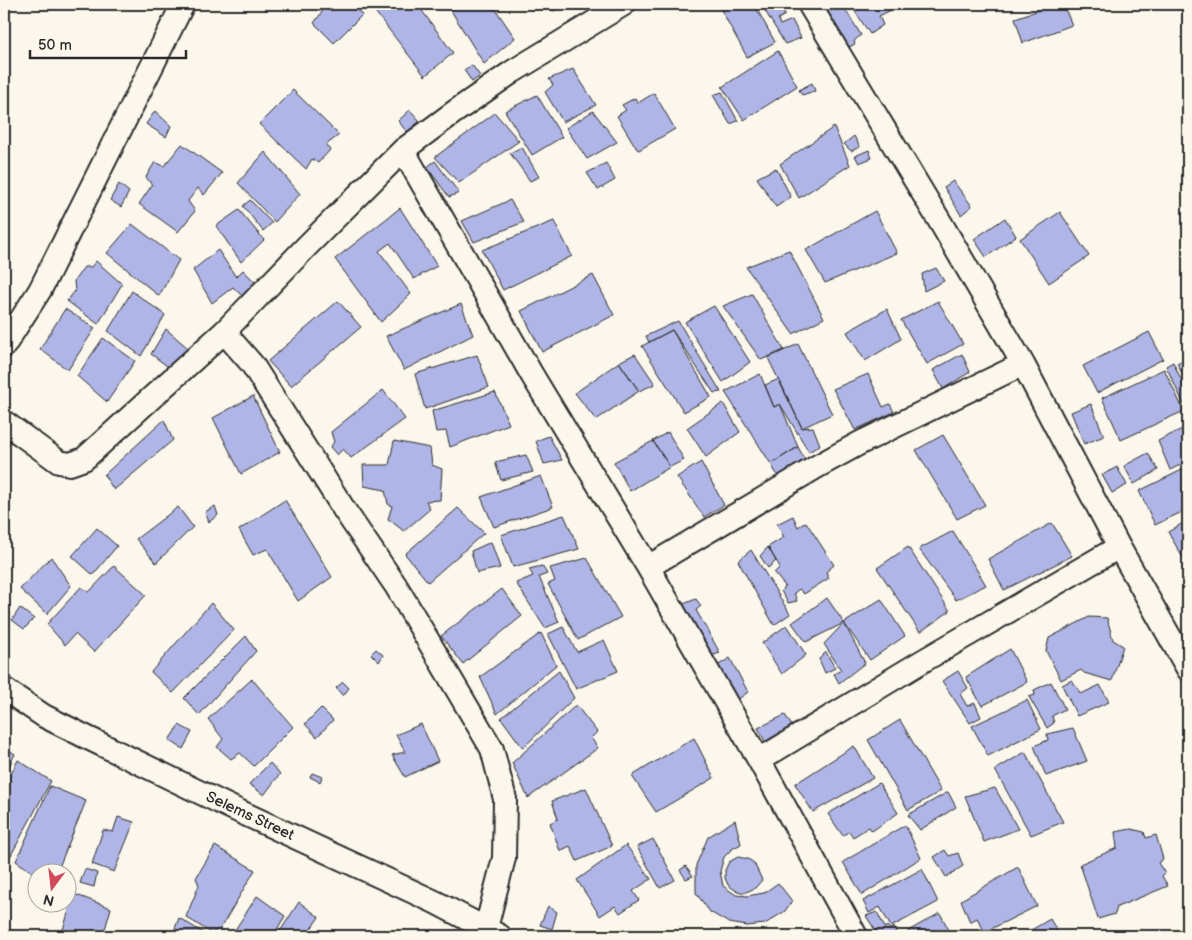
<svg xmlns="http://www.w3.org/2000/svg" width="1192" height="940" font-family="'Balsamiq Sans',sans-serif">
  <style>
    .building { fill: #afb5e6; stroke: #2b2b2b }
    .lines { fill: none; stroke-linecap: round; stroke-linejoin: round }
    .minor-casing { stroke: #2b2b2b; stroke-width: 26 }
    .minor { stroke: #fbf7ec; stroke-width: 22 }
    .labels { text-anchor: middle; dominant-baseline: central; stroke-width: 5; stroke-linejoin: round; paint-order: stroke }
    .street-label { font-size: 15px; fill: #2b2b2b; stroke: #fbf7ec }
  </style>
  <rect width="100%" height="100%" fill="#fbf7ec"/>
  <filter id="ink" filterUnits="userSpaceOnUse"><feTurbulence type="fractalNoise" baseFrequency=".02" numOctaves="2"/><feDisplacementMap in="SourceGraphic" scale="10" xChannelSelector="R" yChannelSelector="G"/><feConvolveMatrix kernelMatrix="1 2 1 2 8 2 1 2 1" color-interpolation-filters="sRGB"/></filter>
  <g filter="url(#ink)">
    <path class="building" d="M319,4H352L362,15L334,43L314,23L322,12Z
      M369,4H417L453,53L425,76Z
      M447,4H492L515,38L484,64Z
      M550,4H567L553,11Z
      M588,4H601L591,9Z
      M718,4H754L775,42L747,57Z
      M761,4H778L785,15L778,19L780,25L792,20L801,38L785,44Z
      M824,4H842L861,35L854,41L855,44L847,48Z
      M850,4H887L891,10L879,16L883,25L870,34Z
      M895,4H909L899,10Z
      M1057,4H1063L1072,25L1023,43L1015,18Z
      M778,51L797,86L744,120L722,87Z
      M472,65L480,76L472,82L464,70Z
      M573,69L596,105L563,122L545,92L553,85L549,79Z
      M812,83L815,91L802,95L799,90Z
      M293,90L339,135L326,145L330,150L318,163L312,159L306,169L259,124Z
      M722,92L738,121L730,124L713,95Z
      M654,93L675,129L639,150L637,149L617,116L626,110L622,105L635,98L638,103Z
      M537,95L562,137L532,155L505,111Z
      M410,110L420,121L407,132L398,121Z
      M155,111L171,126L166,137L146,124Z
      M593,111L617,142L587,159L566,128Z
      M495,113L519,141L459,183L435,157Z
      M834,127L850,165L799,198L780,164Z
      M854,136L860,147L851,151L844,144Z
      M182,144L222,173L204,195L198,188L188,201L195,211L178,232L139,204L152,185L146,177L155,162L164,166Z
      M522,147L539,177L530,181L510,153Z
      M869,150L872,158L859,163L855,156Z
      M265,152L300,194L275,222L238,183Z
      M435,161L459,193L449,197L427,167Z
      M606,163L615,180L598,190L587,173Z
      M776,168L791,197L776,207L757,178Z
      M953,181L972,206L961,215L944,187Z
      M119,184L129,192L121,207L110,200Z
      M250,200L272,223L263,231L243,206Z
      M510,200L524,222L474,242L462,221Z
      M400,208L437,266L414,279L390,243L379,251L411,294L381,322L335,259Z
      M239,210L264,240L241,262L216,226Z
      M875,211L897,253L825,283L806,250Z
      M1060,212L1089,256L1049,283L1020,239Z
      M1005,218L1016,236L986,257L974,239Z
      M554,221L572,256L503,290L482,250Z
      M132,224L179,260L159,296L107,253Z
      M218,250L236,277L243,270L260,287L248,302L233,287L212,303L193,270Z
      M789,250L824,318L793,334L746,267Z
      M96,261L122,284L98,324L67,301L75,291L74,281L84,267H91Z
      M936,268L944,281L924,291L922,274Z
      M593,275L614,315L542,352L521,311Z
      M132,291L165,315L141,356L108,331Z
      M752,294L784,350L761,360L723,306Z
      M338,301L361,327L291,386L268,361Z
      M938,301L963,344L927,364L901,320Z
      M461,304L473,335L404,370L386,336Z
      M714,306L750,362L723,382L685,322Z
      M65,309L95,328L68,370L40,349Z
      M887,309L901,339L865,361L847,332Z
      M678,321L721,392L714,393L672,330L649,342L646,336Z
      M166,329L188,348L171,369L151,354Z
      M672,330L711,397L684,412L642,346Z
      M1149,332L1163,359L1097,393L1083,366Z
      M103,338L135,361L107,402L77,376Z
      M798,344L832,414L802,428L768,358Z
      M635,354L655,384L639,391L619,362Z
      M962,354L970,372L943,389L933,370Z
      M477,355L489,387L425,409L415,374Z
      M1188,357V386L1177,363Z
      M619,362L639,391L596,420L575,393Z
      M1173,362L1188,394V405L1185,407L1166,366Z
      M1164,369L1184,411L1121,440L1102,398Z
      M760,374L774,407L780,404L798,447L771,464L725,392Z
      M868,374L883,407L890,404L894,412L855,430L833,389Z
      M779,379L802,428L813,427L820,445L809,452L780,404L774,407L765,385Z
      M383,390L405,419L351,458L343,449L337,455L330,447L334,442L331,432Z
      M495,392L509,424L450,447L446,431L436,432L432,411Z
      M253,396L280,452L241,474L213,418Z
      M723,403L740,432L706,457L687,428Z
      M1091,404L1104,436L1084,444L1071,412Z
      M164,420L173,440L114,490L104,475Z
      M1188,426V461L1170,470L1158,441Z
      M668,432L684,460L670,467L653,441Z
      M943,435L985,505L957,519L916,450Z
      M549,436L562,460L544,464L536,441Z
      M394,441L430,448L432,465L442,469L440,500L426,501L430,509L404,531L388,519L392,506L388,504L385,490L364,486L363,465H389Z
      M653,441L670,467L630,491L614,462Z
      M798,447L807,464L779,478L771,464Z
      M1148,453L1158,470L1134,484L1124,466Z
      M526,455L533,472L501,480L495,462Z
      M701,462L724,505L704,517L677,477Z
      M1117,467L1127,485L1112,493L1102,475Z
      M1188,467V509L1155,525L1139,491Z
      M541,476L553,507L494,527L481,497Z
      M285,500L332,577L298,601L267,549L253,555L239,530Z
      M215,506L218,515L209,522L205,512Z
      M178,507L193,527L156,563L136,539Z
      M458,508L484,533L428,582L405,554Z
      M564,515L579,549L513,567L501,535Z
      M793,516L798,527L806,522L834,565L826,572L829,578L804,594L799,589L794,593L797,601L788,603L781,591L785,586L774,573L780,567L768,547L784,537L777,524Z
      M1188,520V561L1186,563L1168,532Z
      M1052,523L1072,556L1004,590L988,559Z
      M97,528L117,546L93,575L72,556Z
      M953,531L986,585L956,600L919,549Z
      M491,542L500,568L477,573L471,551Z
      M768,547L776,561L768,568L760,556Z
      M908,547L950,611L920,632L877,568Z
      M751,550L790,614L774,625L738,561Z
      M51,557L71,586L47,614L20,589Z
      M587,558L621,617L578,640L548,584L555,581L550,568Z
      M114,566L146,595L94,652L75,634L65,645L47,624L81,587L89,592Z
      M542,566L547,574L539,577L559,622L545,628L516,583L533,576L529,569Z
      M502,589L522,616L463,664L441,636Z
      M827,598L844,623L806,642L792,623Z
      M696,599L701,606L696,610L720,653L711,656L681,605Z
      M881,599L905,636L870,660L844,623Z
      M211,603L234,630L173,693L151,672Z
      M20,608L34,619L24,629L12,620Z
      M1089,617L1107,618L1113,640L1123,646L1112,681L1084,673L1081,670L1061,680L1046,651L1049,638Z
      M844,623L865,663L839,683L834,674L841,670L824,644Z
      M787,625L806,655L782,674L762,643Z
      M563,627L577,652L604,640L618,671L576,689L548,634Z
      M541,633L556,665L497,714L480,677Z
      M246,636L256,651L199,715L184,698Z
      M376,649L383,655L379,662L371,654Z
      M1010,649L1027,682L982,706L966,677Z
      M826,652L835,668L825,673L819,659Z
      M730,658L748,692L736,701L717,666Z
      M559,671L574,698L523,748L501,718Z
      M958,671L968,688L960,694L967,706L975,703L981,717L970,723L942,681Z
      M252,679L293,727L254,766L240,753L231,759L217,747L223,739L208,719Z
      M1072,680L1081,694L1100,685L1109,702L1077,716L1062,685Z
      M343,682L349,688L343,696L336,688Z
      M1051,682L1065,709L1052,716L1054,723L1047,728L1029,697L1035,695L1034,690Z
      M1027,700L1041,729L988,756L972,726Z
      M576,705L597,732L591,738L598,748L528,798L512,763Z
      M321,708L333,720L317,737L305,724Z
      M785,715L794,729L766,743L758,728Z
      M900,720L941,791L908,810L868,740Z
      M421,724L438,761L405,777L392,755L405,752L396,735Z
      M179,725L192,732L183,749L169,740Z
      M1073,728L1087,761L1046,776L1034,746L1048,740L1047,734Z
      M694,738L714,778L656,812L632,776Z
      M854,746L873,778L813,812L795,784Z
      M4,747L15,754L4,776Z
      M1025,752L1063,822L1031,835L995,770Z
      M18,760L51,781L10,857L4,853V788Z
      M270,763L280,774L264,795L249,784Z
      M312,773L322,777L320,782L310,777Z
      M879,783L898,813L872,831L869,827L853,837L849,831L843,836L828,814Z
      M50,786L86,801L57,872H38V876L16,861Z
      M586,788L612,846L577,861L570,846L560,851L550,823L558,819L552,801Z
      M995,788L1018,829L984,842L965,796Z
      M948,792L956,807L920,830L908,815Z
      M118,817L134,822L114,872L92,864L103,830L113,832Z
      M735,820L741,844L732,849L724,857L720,871L723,886L736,895L747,896L764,893L778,883L792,901L785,911L765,924L747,926L729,923L710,912L696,893V865L708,837Z
      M905,825L921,858L862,895L843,862Z
      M1131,829L1144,832L1146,838L1156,835L1163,859L1158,863L1165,873L1162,876L1168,886L1117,907L1115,914L1098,919L1080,864L1117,848L1115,832Z
      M653,839L675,880L660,888L637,847Z
      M626,845L651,879L633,891L639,900L620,913L615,906L600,916L577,880Z
      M215,846L255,870L220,929L211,933L186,917L199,885L196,878Z
      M945,850L949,856L958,853L963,866L946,877L934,857Z
      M738,857L748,859L754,863L762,880L755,888L744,893L735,890L728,885L725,878V870L729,862Z
      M686,866L693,876L686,879L680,870Z
      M1018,867L1037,906L985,932L977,918L970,922L961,900Z
      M85,869L97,873L94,887L80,883Z
      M922,869L938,902L891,927L880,907L869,913L863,901Z
      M74,894L111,908L103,936H61Z
      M257,896L285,916L273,936H231Z
      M299,902L319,917L306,936H277Z
      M548,906L557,912L552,929L540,925Z
      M877,912L885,928L887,926L890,929L894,927L896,932L888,936H879L866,916Z
      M940,913L952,936H911L908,931Z
      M179,918L209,936H172Z
      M1050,919L1060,936H1021Z
      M614,929L620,936H606Z"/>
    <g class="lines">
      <g class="minor-casing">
        <path id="minor" d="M809,4L942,225L1023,364L1119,547L1188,669
          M403,150L532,375L648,567L759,760L856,936
          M224,332L252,364L345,511L396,586L492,749L505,799L504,858L484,936
          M4,346L40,290L183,4
          M4,422L59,462L70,464L84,459L224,332L306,247L403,150L453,113L512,72L624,4
          M648,567L818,466L860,443L1023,364
          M4,689L44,716L86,737L232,808L435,902L500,936
          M759,760L921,662L1119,547"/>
      </g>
      <use href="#minor" class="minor"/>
    </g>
  </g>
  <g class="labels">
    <g class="street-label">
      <text transform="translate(250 816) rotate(25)">Selems Street</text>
    </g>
  </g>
  <rect width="1192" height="940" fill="none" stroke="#fbf7ec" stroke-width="20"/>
  <rect x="10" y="10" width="1172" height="920" fill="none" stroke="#2b2b2b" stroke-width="2" filter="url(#ink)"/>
  <g transform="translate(52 888) rotate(195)"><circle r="24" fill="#fbf7ec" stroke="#a8a59f"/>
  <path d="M0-4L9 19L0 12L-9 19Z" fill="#d1495b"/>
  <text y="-8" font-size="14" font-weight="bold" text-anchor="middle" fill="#2b2b2b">N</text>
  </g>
  <path d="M30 50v8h156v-8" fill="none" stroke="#2b2b2b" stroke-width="2.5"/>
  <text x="38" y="50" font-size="15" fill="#2b2b2b" stroke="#fbf7ec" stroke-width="4" paint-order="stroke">50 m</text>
</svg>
